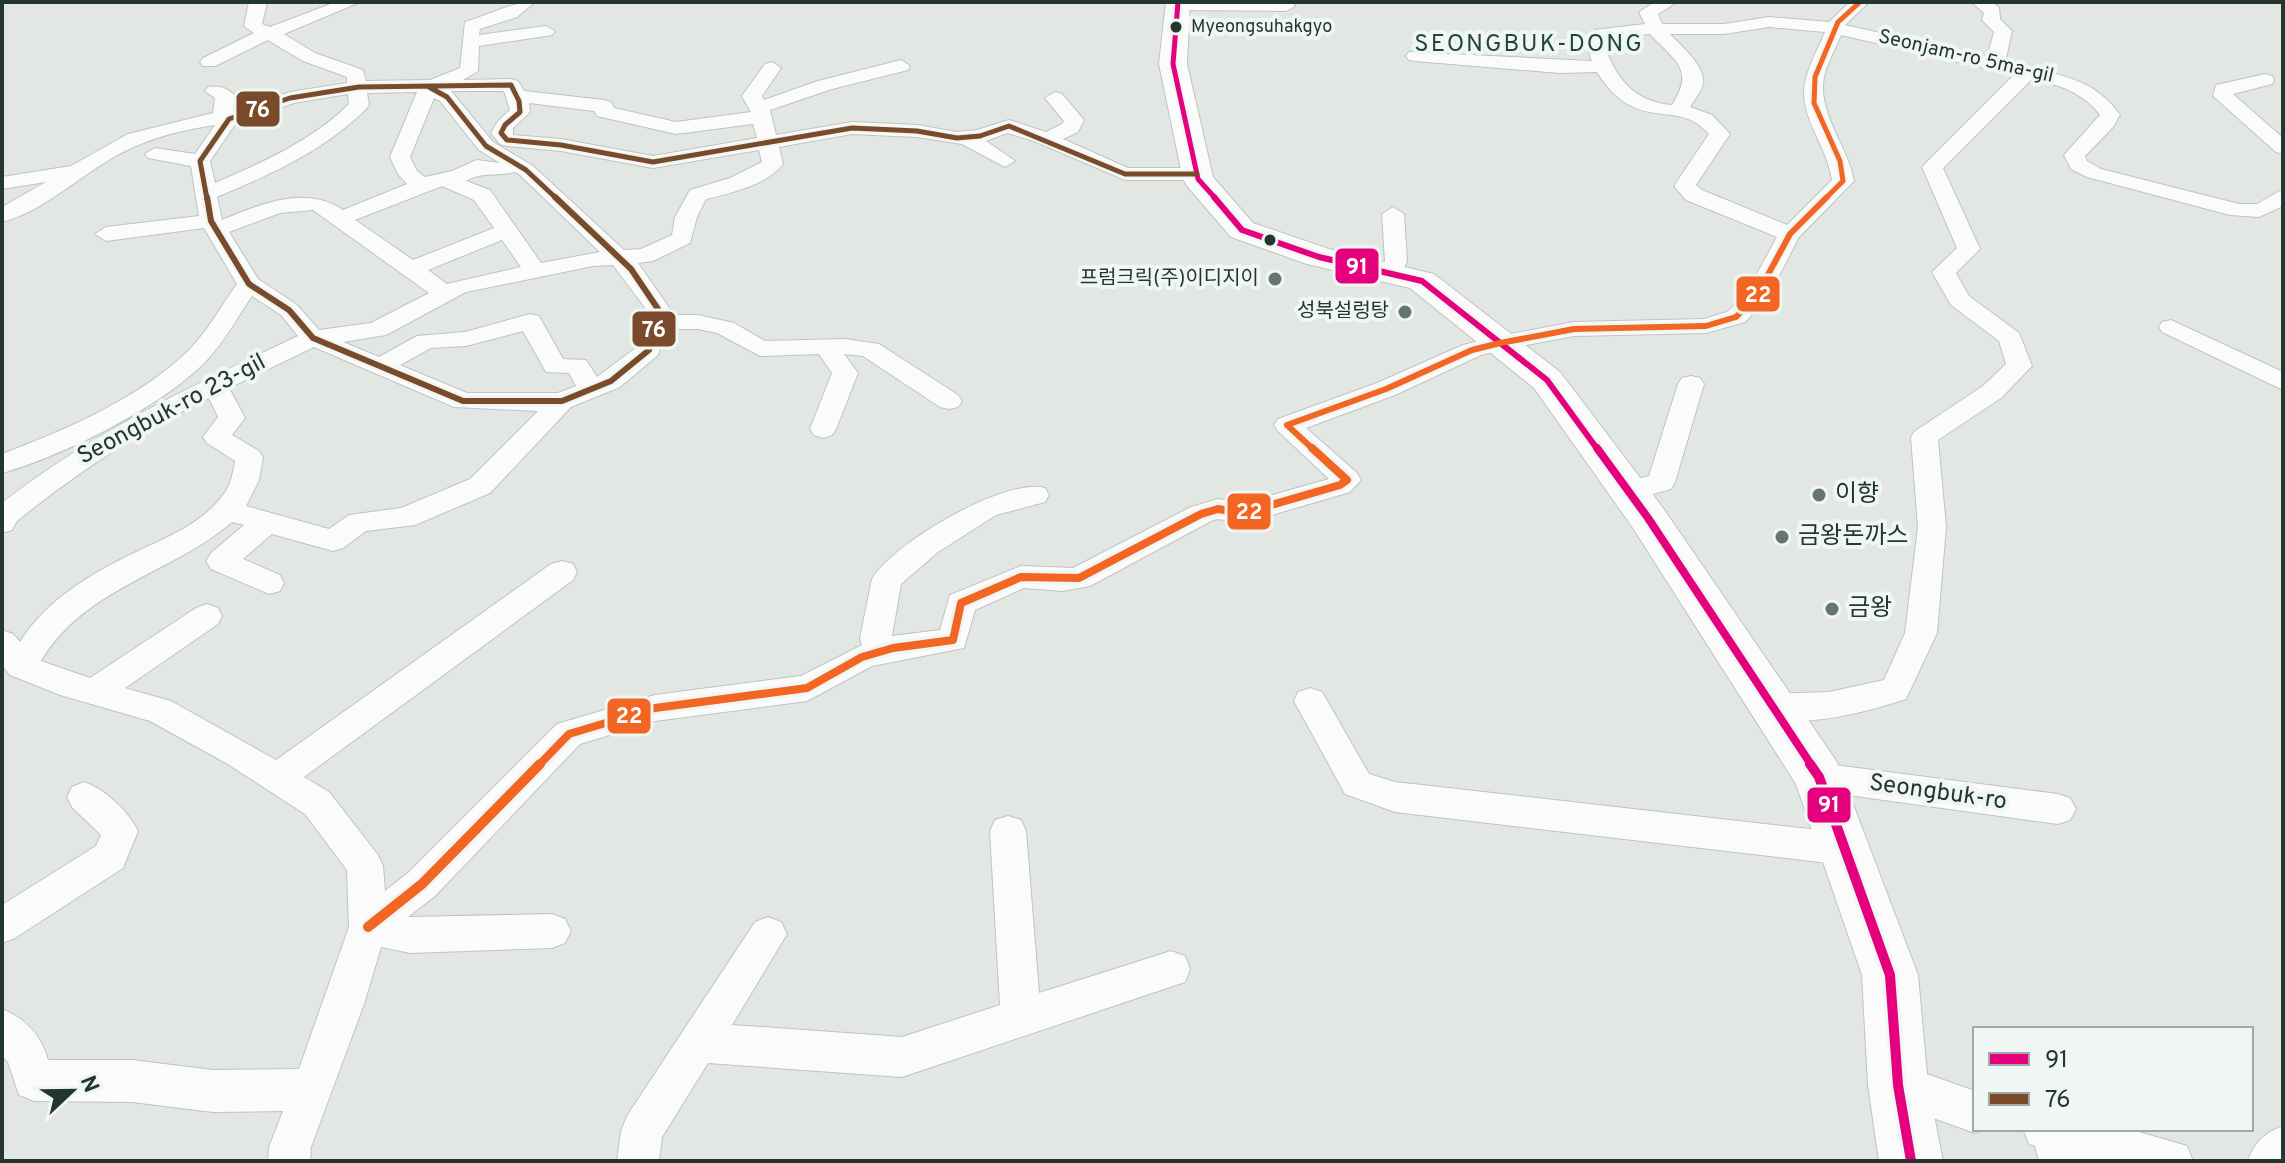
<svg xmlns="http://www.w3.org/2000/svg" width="2285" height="1163" font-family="Overpass,'Noto Sans KR',sans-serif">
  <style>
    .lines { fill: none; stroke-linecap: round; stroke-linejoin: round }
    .street-casing { stroke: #bfc4c1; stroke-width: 2 }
    .secondary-casing { stroke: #bfc4c1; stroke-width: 2 }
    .street { fill: #fbfbfb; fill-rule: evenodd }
    .secondary { fill: #fbfbfb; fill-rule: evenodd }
    .bus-1-far3-casing { stroke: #f0f6f3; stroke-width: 9 }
    .bus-1-far2-casing { stroke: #f0f6f3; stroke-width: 11 }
    .bus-1-far1-casing { stroke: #f0f6f3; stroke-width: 14 }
    .bus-1-casing { stroke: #f0f6f3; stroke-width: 16 }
    .bus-2-far1-casing { stroke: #f0f6f3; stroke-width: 9 }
    .bus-2-casing { stroke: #f0f6f3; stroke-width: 11 }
    .bus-3-far3-casing { stroke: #f0f6f3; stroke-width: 9 }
    .bus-3-far2-casing { stroke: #f0f6f3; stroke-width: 11 }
    .bus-3-far1-casing { stroke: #f0f6f3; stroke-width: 14 }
    .bus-3-casing { stroke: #f0f6f3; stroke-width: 16 }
    .bus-1-far3 { stroke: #e5007d; stroke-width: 5 }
    .bus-1-far2 { stroke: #e5007d; stroke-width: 6 }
    .bus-1-far1 { stroke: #e5007d; stroke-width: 8 }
    .bus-1 { stroke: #e5007d; stroke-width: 10 }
    .bus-2-far1 { stroke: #7a4b2a; stroke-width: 5 }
    .bus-2 { stroke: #7a4b2a; stroke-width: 6 }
    .bus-3-far3 { stroke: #f26522; stroke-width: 5 }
    .bus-3-far2 { stroke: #f26522; stroke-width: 6 }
    .bus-3-far1 { stroke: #f26522; stroke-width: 8 }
    .bus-3 { stroke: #f26522; stroke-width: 10 }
    .bus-dot { fill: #233730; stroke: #f0f6f3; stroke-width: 3 }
    .poi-dot { fill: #66756f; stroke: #f0f6f3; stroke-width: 3 }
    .labels { text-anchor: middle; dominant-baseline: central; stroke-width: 8; stroke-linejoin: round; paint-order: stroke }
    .far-bus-label { font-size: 18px; fill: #233730; stroke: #f0f6f3; text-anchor: start }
    .far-street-label { font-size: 20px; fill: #233730; stroke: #f0f6f3 }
    .far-poi-label { font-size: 20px; fill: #233730; stroke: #f0f6f3; text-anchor: end }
    .far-quarter-label { font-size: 24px; letter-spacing: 2px; fill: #22463b; stroke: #f0f6f3 }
    .street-label { font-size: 24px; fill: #233730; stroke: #f0f6f3 }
    .poi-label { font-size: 24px; fill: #233730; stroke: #f0f6f3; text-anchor: start }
    .line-badge { stroke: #f0f6f3; stroke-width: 3 }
    .badge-label { font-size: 22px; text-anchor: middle; font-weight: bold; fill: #fff }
  </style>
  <rect width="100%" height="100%" fill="#e2e7e4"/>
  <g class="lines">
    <g class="street-casing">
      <path id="street" d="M249,2H267L262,24L270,27L336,2H360L284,34L315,53L363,70L366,81L430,80L460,68L465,22C488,15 511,2 535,2L517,17L480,29L479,35L546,26L555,31L552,35L479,46L478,71L463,80L511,79L518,81L524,91L604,100L611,102L614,108L676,122L751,112L742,96L765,64L772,62L781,68L762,96L764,100L818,81L901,60L910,66L908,70L832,89L770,110L776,135L852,122L917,125L957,132L977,130L1009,120L1046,132L1062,124L1064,121L1045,98L1055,92L1062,94L1084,120L1078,132L1063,139L1128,168H1197L1207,174L1197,180H1125L1034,141L1007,133L986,141L1015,161L1005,167L962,144L917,137L852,134L779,147L783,164C767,185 731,193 706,199L697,217L690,243L653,261L638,263L670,309L669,315H698L734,323L765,341L845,339L879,344L958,395L962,401L958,407L949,409L940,407L863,356L844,354L858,373L836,429L832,435L823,438L814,435L810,429L832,373L819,354L760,356L717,333L698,329H666L658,355L620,387L571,407L490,493L415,525L366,531L343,548L333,551L272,534L243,559L280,575L284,583L280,591L269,594L211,569L206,561L211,553L244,525L232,522C171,574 84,588 41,661L90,678L196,608L207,604L218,608L222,616L218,624L125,688L171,701L276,760L551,564L562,561L573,564L577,572L573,580L304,777L329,792L378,855L383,866L385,891L409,872L557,724L655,695L801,676L862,645L860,638L872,579C892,544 1005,477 1045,488L1049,495L1045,502L996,515L938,552L901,584L892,636L940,630L950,595L1021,566L1073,568L1191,507L1218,499L1244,503L1329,479L1278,431L1274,425L1278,419L1377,383L1463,345L1500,336L1574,322L1704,319L1727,312L1746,294L1777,237L1686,200L1674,186L1709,134C1676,96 1638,137 1597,72L1560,73L1415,61L1409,60L1406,56L1409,52L1592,61L1585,41L1595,30L1645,24L1639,12L1655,2H1677L1658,14L1662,24H1724L1769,17L1829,22L1850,2H1869L1845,25L1987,57L1994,32L1982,20L1984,13L1971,2H1991L1999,7L2000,19L2012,31L2006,58C2049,78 2089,71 2120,115L2113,127L2085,156L2087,161L2101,169L2239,204H2257L2283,189V206L2259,217L2230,215L2087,177L2071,169L2064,155L2100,115C2084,93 2058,84 2032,79L1943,168L1980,249L1956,273L1969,296L2019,333L2032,366L2001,398L1938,440L1946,527L1937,633L1906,699C1867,712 1799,730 1758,716L1754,707L1758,698L1770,694L1829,692L1884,680L1905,633L1918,527L1911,437L1915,431L1983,386L2006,364L1999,341L1951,305L1932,272L1957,248L1922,167L2014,75L1841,35C1836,48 1827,63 1824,77C1817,113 1848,146 1854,181L1799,237L1768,297L1745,322L1706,333L1574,336L1501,350L1481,355L1395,395L1306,428L1357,473L1361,480L1350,492L1244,523L1218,519L1211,521L1090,586L1063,591L1024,588L975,610L964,648L872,666L807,701L655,721L580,744L435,896L408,917L552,914L565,919L571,931L565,943L552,948L410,953L381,947L364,1004L311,1147L310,1161H268L269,1147L283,1111L213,1112L132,1102L34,1101L19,1095L8,1062L2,1056V1009C26,1019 41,1035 48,1060H132L213,1070L299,1069L349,927L347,870L305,814L226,763L150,721L60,695L10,675L2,665V630L13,634L20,642C46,600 92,573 136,552C166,538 203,523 223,495C231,485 233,473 235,461L207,443L203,437L218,417L209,398C140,431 76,473 17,521L12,530L2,533V503C93,432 194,385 298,336L281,315L252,296C237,318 224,342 206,361C163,406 61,457 2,473V454C65,430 136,400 186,353C207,333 220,307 237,284L204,228L106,241L95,234L106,227L199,216L191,166L148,158L145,154L155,148L195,154L215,125C175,131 138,141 104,163C72,183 40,212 2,222V207L46,182L2,189V177L71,166L128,134L213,113L215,98L205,91L208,87C218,85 229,88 235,96L233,111L290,92L347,83V77L303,61L268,40L215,66H203L200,62L203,58L254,33L244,26ZM1769,27L1825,32C1816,54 1800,79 1805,104C1810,130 1828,152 1832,180L1787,225L1702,190L1696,185L1730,134L1712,115L1690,107C1694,100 1702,91 1703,84C1706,66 1680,45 1670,34H1724ZM1650,34C1676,62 1695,69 1672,105C1633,102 1615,77 1603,42L1606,39ZM451,91H504L510,110L498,121L491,133L500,144L507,146L561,151L653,168L759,150L762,162L730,178L690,190L675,217L672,235L641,249L624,250L533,166L493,142ZM417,92L390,157L398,174L407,184L343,210C305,184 259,205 222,220L217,197C271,174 324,151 366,109L369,105L367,93ZM348,94L349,104C312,141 263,162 215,183L210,161L236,123L294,103ZM434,98L440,101L479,150L500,163L477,160L452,171L425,177L417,171L410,157ZM529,103L594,111L597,116L676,134L753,124L757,138L653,156L561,139L513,135V128L530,112ZM515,172L519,174L600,252L541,263L490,190L466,181C484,171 495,177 515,172ZM442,186L474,200L494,228L413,260L355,220ZM313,210L429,293L371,323L319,330L297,305L258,279L229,232L280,213ZM502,240L521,267L447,284L428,270ZM613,265L646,309L637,347L597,377L586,360L563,359L539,316L530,314L465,332L417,336L379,357L343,342L386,335L466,292L593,266ZM523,331L546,372L569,373L576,386L558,393H467L400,365L431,348L466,346ZM314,347L454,407L538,411L470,479L401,508L349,515L329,529L246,506L259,480L263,457L259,451L232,435L245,418L229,388Z
        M1173,2H1291L1295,6L1286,11L1179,10L1173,9Z
        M2265,74L2272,76L2274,80L2272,84L2233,94L2283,138V154L2276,152L2213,96L2216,85Z
        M1393,207L1404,214L1407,261L1399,279H1383L1379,274L1385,261L1382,214Z
        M2171,320L2283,372V390L2162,332L2159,327L2162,322Z
        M1691,376L1700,378L1704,384L1675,482L1671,489C1654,493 1635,502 1618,498L1614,491L1618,484L1649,476L1678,384L1682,378Z
        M1310,688L1322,692L1369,774L1395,782L1845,833L1858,838L1863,849L1858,860L1845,865L1395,812L1345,794L1294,701L1298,692Z
        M1819,763L2058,794L2070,798L2076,809L2070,820L2058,824L1819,791L1807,787L1802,777L1807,767Z
        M84,782C105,789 128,811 138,831L123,868L15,938L2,943V905L96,846L101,835L72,807L67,797L72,787Z
        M1008,816L1021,820L1026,831L1039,993L1171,951L1185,956L1190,969L1185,982L902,1077L708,1063L662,1137L659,1161H617L621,1131L627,1116L755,922L768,917L781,922L787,934L732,1025L902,1037L1000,1005L990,831L995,820Z
        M1898,1064L1975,1091V1129H1984L1975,1133L1883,1100L1877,1085L1883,1070Z
        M2283,1126V1161H2248C2255,1142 2264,1133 2283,1126Z
        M2023,1129H2129L2187,1146L2193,1161H2039L2035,1146L2029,1144Z"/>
    </g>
    <g class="secondary-casing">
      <path id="secondary" d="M1166,2H1190L1187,64L1213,177L1253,223L1329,249L1434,274L1560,372L1663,508L1837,762L1918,975L1928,1085L1943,1161H1879L1868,1085L1862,975L1796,784L1633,528L1534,388L1410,288L1307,264L1231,237L1187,186L1183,179L1159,64Z"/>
    </g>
    <use href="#street" class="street"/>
    <use href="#secondary" class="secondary"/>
    <g class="bus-1-far3-casing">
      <path id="bus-1-far3" d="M1178,2L1173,64L1198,179L1216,199"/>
    </g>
    <g class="bus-1-far2-casing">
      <path id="bus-1-far2" d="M1214,197L1242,230L1319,257L1422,281L1547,380L1598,450"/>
    </g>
    <g class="bus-1-far1-casing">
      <path id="bus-1-far1" d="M1597,448L1648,518L1812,766"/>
    </g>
    <g class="bus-1-casing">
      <path id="bus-1" d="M1810,764L1819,777L1890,975L1898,1085L1911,1161"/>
    </g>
    <g class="bus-2-far1-casing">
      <path id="bus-2-far1" d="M429,87L447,97L486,146L526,170L557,199
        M207,199L200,161L229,119L290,98L359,87L511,85L519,101L520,112L505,125L501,133L507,140L561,145L653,162L852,128L917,131L957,138L980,136L1009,126L1125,174H1197"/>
    </g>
    <g class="bus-2-casing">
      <path id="bus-2" d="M207,197L211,221L249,284L289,310L313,338L463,401H562L611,381L649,350L658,309L631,269L555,197"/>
    </g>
    <g class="bus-3-far3-casing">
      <path id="bus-3-far3" d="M1825,199L1843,181L1840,161L1814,103L1815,77L1838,22L1860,2"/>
    </g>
    <g class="bus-3-far2-casing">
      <path id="bus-3-far2" d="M1314,450L1287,425L1386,389L1472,350L1500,343L1574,329L1706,326L1736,317L1756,297L1790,234L1827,197"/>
    </g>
    <g class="bus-3-far1-casing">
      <path id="bus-3-far1" d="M538,766L569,734L655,708L807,688L862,657L893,648L953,640L961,603L1021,577L1079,578L1201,514L1218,509L1244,513L1340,485L1347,480L1312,448"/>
    </g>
    <g class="bus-3-casing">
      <path id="bus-3" d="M368,927L422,884L540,764"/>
    </g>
    <use href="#bus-1-far3" class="bus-1-far3"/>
    <use href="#bus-1-far2" class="bus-1-far2"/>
    <use href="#bus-1-far1" class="bus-1-far1"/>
    <use href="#bus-1" class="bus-1"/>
    <use href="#bus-2-far1" class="bus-2-far1"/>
    <use href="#bus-2" class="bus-2"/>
    <use href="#bus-3-far3" class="bus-3-far3"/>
    <use href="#bus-3-far2" class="bus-3-far2"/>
    <use href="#bus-3-far1" class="bus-3-far1"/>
    <use href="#bus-3" class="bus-3"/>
  </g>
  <g class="bus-dot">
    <circle cx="1176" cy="27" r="7"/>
    <circle cx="1270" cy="240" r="7"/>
  </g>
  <g class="poi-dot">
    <circle cx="1275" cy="279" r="8"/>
    <circle cx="1405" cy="312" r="8"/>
    <circle cx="1819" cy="495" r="8"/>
    <circle cx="1782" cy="537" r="8"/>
    <circle cx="1832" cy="609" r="8"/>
  </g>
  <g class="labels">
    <g class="far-bus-label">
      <text x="1191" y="27">Myeongsuhakgyo</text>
    </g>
    <g class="far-street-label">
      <text transform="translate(1966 57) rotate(13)">Seonjam-ro 5ma-gil</text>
    </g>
    <g class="far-poi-label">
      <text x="1259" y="279">프럼크릭(주)이디지이</text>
      <text x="1389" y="312">성북설렁탕</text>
    </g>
    <g class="far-quarter-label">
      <text x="1529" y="45">SEONGBUK-DONG</text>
    </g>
    <g class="street-label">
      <text transform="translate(172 410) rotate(-28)">Seongbuk-ro 23-gil</text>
      <text transform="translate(1938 793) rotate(8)">Seongbuk-ro</text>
    </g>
    <g class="poi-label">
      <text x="1835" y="495">이향</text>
      <text x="1798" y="537">금왕돈까스</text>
      <text x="1848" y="609">금왕</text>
    </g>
  </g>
  <g class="line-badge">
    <rect x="235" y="90" width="46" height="38" rx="8" fill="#7a4b2a"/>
    <rect x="1334" y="247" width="46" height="38" rx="8" fill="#e5007d"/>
    <rect x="1735" y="275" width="46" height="38" rx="8" fill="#f26522"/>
    <rect x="631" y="310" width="46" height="38" rx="8" fill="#7a4b2a"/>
    <rect x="1226" y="492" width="46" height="39" rx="8" fill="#f26522"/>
    <rect x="606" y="697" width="46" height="38" rx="8" fill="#f26522"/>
    <rect x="1806" y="786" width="46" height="38" rx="8" fill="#e5007d"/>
  </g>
  <g class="badge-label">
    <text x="258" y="117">76</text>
    <text x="1357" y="274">91</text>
    <text x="1758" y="302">22</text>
    <text x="654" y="337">76</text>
    <text x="1249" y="519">22</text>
    <text x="629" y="723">22</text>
    <text x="1829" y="812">91</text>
  </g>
  <rect width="2285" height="1163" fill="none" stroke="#233730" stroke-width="8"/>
  <rect x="1973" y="1027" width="280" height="104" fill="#f0f6f3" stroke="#9eaaa5" stroke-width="2"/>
  <rect x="1989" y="1053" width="40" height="12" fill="#e5007d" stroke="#9eaaa5" stroke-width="2"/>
  <text x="2045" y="1067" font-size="24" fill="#233730">91</text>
  <rect x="1989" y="1093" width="40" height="12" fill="#7a4b2a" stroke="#9eaaa5" stroke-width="2"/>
  <text x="2045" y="1107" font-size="24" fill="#233730">76</text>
  <g transform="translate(72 1091) rotate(68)" stroke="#f0f6f3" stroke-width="6" paint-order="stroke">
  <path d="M0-6L14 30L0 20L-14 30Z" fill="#233730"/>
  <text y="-12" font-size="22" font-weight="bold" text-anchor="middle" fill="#233730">N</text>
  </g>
</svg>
